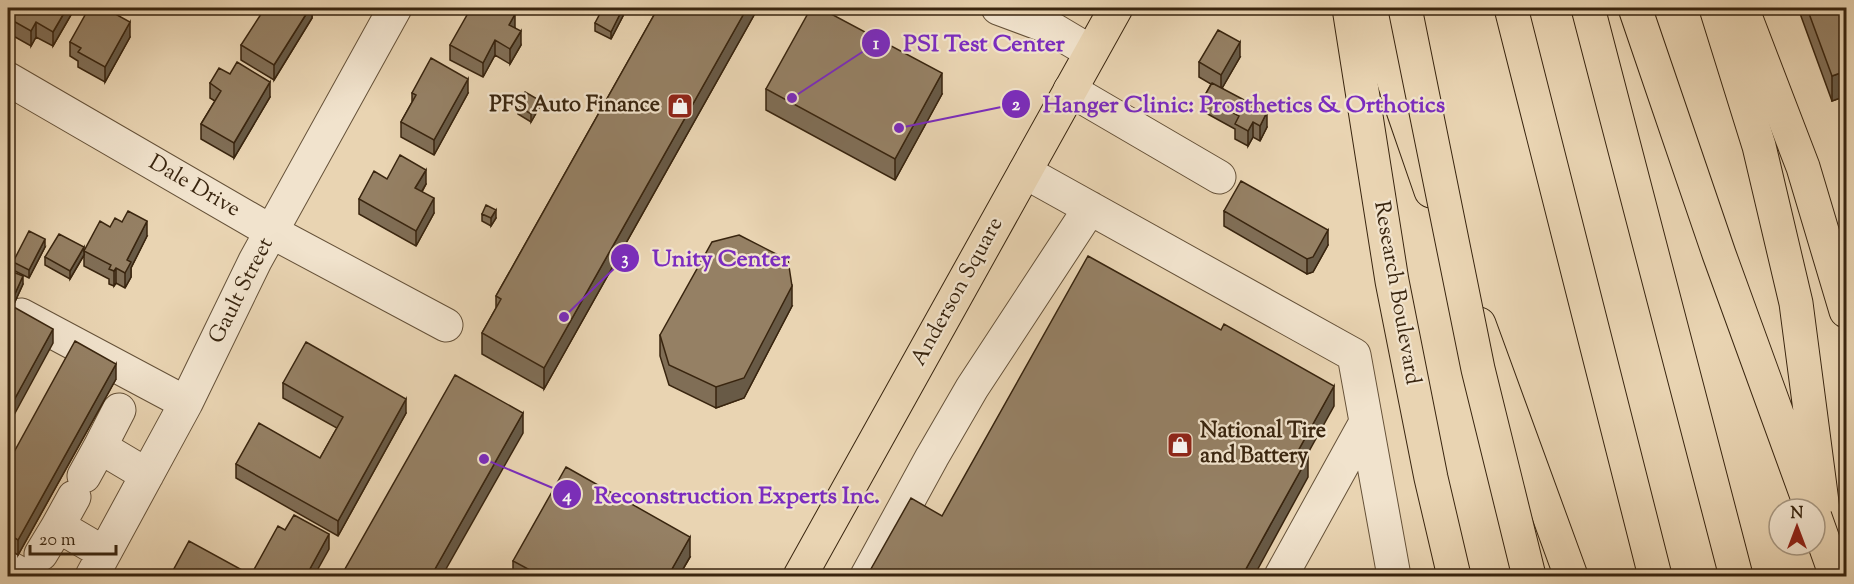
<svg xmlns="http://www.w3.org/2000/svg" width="1854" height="584" font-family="'Sorts Mill Goudy',serif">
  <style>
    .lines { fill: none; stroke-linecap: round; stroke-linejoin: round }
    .minor-casing { stroke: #655138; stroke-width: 35 }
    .major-casing { stroke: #39250f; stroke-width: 35 }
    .highway-casing { stroke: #39250f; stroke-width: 35 }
    .minor { stroke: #f1e3cd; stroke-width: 33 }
    .major { stroke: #e9d4b2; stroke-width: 33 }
    .highway { stroke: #e9d4b2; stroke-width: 33 }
    .highway-bridge-casing { stroke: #39250f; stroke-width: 35; stroke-linecap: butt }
    .highway-bridge { stroke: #e9d4b2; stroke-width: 33 }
    .wall { fill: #806e56; stroke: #39250f; stroke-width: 1.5 }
    .shaded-wall { fill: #685a46; stroke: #39250f; stroke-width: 1.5 }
    .building { fill: #958064; stroke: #39250f; stroke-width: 1.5 }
    .labels { text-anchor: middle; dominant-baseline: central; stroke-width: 4.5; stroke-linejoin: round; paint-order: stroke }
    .poi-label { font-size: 22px; font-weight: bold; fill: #39250f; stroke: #f1e3cd; text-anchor: end }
    .street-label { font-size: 22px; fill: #39250f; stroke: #f1e3cd }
    .leader { fill: none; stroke: #7b2cbf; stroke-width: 2 }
    .callout-dot { fill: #7b2cbf; stroke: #f1e3cd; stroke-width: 2 }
    .mark-label { font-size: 18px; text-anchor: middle; font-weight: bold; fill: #fff }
    .callout-label { font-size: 24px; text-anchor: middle; font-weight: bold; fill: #7b2cbf; stroke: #f1e3cd; stroke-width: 4.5; stroke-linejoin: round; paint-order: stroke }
  </style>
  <rect width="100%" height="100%" fill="#e9d4b2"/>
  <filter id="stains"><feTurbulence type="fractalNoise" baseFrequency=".00333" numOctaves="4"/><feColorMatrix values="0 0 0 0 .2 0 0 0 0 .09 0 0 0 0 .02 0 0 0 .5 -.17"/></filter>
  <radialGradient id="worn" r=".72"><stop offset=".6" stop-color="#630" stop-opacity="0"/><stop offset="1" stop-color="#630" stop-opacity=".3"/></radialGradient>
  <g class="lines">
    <g class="minor-casing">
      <path id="minor" d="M998,8L1049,27L1091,52
        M8,79L272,232L446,325
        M1070,90L1219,177
        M1025,172L1354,355L1394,576
        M21,315L186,403
        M119,410L100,447L147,475
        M84,476L100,447
        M74,497L58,526L104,553
        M41,554L58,526
        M8,567L24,576
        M92,576L186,403L255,261L395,8
        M867,576L932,457L972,388L1090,208
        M1281,576L1365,424"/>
    </g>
    <g class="major-casing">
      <path id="major" d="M1349,8L1392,281L1431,478L1454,576
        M1742,8L1803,167L1846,311
        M800,576L1116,8"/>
    </g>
    <g class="highway-casing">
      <path id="highway" d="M1370,8L1403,110L1431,191
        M1511,8L1655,576
        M1588,8L1736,576
        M1635,8L1719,254L1808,499
        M1716,8L1759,146L1796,303L1828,548
        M1479,324L1571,576"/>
    </g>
    <use href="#minor" class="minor"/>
    <use href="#major" class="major"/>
    <use href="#highway" class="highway"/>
    <g class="highway-bridge-casing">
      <path id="highway-bridge" d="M1405,8L1478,369L1529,576
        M1815,517L1836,576"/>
    </g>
    <use href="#highway-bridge" class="highway-bridge"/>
  </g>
  <path class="wall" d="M8,8H75L53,46L36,37L31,46L8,33Z
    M312,8V18L274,80L241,60V45Z
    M658,8H758L544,389L482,354V333L496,308V296Z
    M1798,8H1846V96L1832,101Z
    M623,16L611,39L595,31V23Z
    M120,17L130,37L105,82L78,67V61L70,56V42Z
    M515,28L521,45L510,64L495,55L483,77L450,60V45Z
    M1240,57L1222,88L1267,127L1260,141L1253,137L1248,146L1235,139V129L1204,112V97L1211,84L1199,77V62Z
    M210,83L270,97L234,158L201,139V124L215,101L210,98Z
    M766,89L942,94L895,180L766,110Z
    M412,93H468L434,155L401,137V122L412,102Z
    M518,106L539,108L531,122L518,114Z
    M387,179L426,184L422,192L434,213L416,246L359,214V199Z
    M1224,211L1328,245L1313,272L1307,274L1224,226Z
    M482,214L496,218L491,226L482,221Z
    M147,236L131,268V277L125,288L116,283L114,286L109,284V279L84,266V251Z
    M45,247L29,278L13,270V262Z
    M84,255L70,279L45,265V257Z
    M8,270L23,284L13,306L8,304Z
    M792,306L744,398L716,408L669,385L660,356V335Z
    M116,379L18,555L8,549V463Z
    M283,383L406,413L338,536L236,478V464L320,458L337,428L283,398Z
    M690,557L679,576H513V561Z"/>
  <path class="shaded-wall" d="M67,8H75L53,46V32Z
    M310,8H312V18L274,80V65Z
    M623,8V16L611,39V32Z
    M747,8H758L544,389V368Z
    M515,14V29L509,25Z
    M36,22V37L31,46V31Z
    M130,22V37L105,82V67Z
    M521,31V45L510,64V49Z
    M495,40V55L483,77V63Z
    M1240,42V57L1221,90V75Z
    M1846,71V96L1832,101V76Z
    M942,73V94L895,180V159Z
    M468,79V93L434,155V140Z
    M270,82V97L234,158V143Z
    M539,100V108L531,122V114Z
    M1267,112V127L1260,141V126Z
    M1253,122V137L1248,146V131Z
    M13,141V161L8,171V150Z
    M426,170V184L415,203V188Z
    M434,198V213L416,246V231Z
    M496,210V218L491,226V218Z
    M147,221V236L131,268V277L125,288V273L127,260Z
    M1328,230V245L1313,272L1307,274V259Z
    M45,239V247L29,278V270Z
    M84,247V255L70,279V271Z
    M116,268V283L114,286V271Z
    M23,276V284L13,306V298Z
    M792,286V306L744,398L716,408V387Z
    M53,329V343L8,426V411Z
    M116,364V379L18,555V540Z
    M1334,386V406L1298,471V451Z
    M406,399V413L338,536V521Z
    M523,413V433L442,576H431Z
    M1308,457V477L1254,576H1242Z
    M329,534V549L314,576H306Z
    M690,537V557L679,576H668Z"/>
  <path class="building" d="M8,8H67L53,32L36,22L31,31L8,18Z
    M89,8H118L120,9L117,15L130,22L105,67L78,52L81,48L70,42Z
    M265,8H310L274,65L241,45Z
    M471,8H503L515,14L509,25L521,31L510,49L495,40L483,63L450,45Z
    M603,8H623L611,32L595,23Z
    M658,8H747L544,368L482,333L501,299L496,296Z
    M811,8H820L942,73L895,159L766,89Z
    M1807,8H1846V71L1832,76Z
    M1218,30L1240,42L1221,75L1199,62Z
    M431,58L468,79L434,140L401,122L416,95L412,93Z
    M237,62L270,82L234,143L201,124L221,91L210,83L219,68L230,74Z
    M1212,83L1267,112L1260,126L1253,122L1248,131L1235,124L1239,116L1204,97Z
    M525,92L539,100L531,114L518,106Z
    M8,138L13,141L8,150Z
    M400,155L426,170L415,188L434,198L416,231L359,199L374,171L387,179Z
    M1241,181L1328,230L1313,257L1307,259L1224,211Z
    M486,205L496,210L491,218L482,214Z
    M128,211L147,221L127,260L131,262L125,273L116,268L114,271L109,269L111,265L84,251L100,221L110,227L115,218L122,222Z
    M29,231L45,239L29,270L13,262Z
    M59,234L84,247L70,271L45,257Z
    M739,235L788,260L792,286L744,378L716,387L669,365L660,335L712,242Z
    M1088,256L1221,330L1224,324L1334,386L1298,451L1308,457L1242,576H867L911,498L942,516Z
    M8,270L23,276L13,298L8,296Z
    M12,306L53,329L8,411V314Z
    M75,341L116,364L18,540L8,534V463Z
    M306,342L406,399L338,521L236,464L259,423L320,458L343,417L283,383Z
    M455,375L523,413L431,576H341Z
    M566,467L690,537L668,576H541L513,561Z
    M294,515L329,534L306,576H170L189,541L251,575L278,526L285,530Z"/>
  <defs>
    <g id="shop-square" transform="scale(1.35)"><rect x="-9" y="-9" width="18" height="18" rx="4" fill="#8f2418" stroke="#f1e3cd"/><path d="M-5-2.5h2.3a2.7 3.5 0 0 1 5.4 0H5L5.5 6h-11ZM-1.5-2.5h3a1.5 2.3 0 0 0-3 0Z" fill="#fff"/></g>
  </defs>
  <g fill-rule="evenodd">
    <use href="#shop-square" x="680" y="106"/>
    <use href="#shop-square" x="1180" y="445"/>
  </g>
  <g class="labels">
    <g class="poi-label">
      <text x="660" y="106">PFS Auto Finance</text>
      <text x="1200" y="432" text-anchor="start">National Tire<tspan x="1200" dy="25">and Battery</tspan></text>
    </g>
    <g class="street-label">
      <text transform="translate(194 187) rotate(30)">Dale Drive</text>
      <text transform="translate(242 291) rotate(-63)">Gault Street</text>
      <text transform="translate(958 292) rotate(-61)">Anderson Square</text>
      <text transform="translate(1396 293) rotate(80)">Research Boulevard</text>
    </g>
  </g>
  <path class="leader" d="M792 98L876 43M899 128L1016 104M564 317L625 258M484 459L567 494"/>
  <g class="callout-dot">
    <circle cx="792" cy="98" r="6"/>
    <circle cx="899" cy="128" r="6"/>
    <circle cx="564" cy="317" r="6"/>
    <circle cx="484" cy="459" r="6"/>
    <circle cx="876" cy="43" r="15"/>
    <circle cx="1016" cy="104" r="15"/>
    <circle cx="625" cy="258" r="15"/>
    <circle cx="567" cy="494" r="15"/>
  </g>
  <g class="mark-label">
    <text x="876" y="49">1</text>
    <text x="1016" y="110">2</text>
    <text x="625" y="264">3</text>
    <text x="567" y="501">4</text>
  </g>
  <g class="callout-label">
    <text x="984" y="51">PSI Test Center</text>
    <text x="1244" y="112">Hanger Clinic: Prosthetics &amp; Orthotics</text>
    <text x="721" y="266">Unity Center</text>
    <text x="737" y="503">Reconstruction Experts Inc.</text>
  </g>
  <rect width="1854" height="584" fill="none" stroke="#e9d4b2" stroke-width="30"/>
  <rect x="9" y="9" width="1836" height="566" fill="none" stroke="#39250f" stroke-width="3"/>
  <rect x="15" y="15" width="1824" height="554" fill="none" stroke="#39250f" stroke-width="1.5"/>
  <g transform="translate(1797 527)"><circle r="28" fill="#f1e3cd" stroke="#a79781" stroke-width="1.5"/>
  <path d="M0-4.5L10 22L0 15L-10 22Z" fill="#8f2418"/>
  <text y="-9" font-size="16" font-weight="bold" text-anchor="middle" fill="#39250f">N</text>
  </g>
  <path d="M30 545v9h86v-9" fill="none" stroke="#39250f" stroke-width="3"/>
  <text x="39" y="545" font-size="18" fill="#39250f" stroke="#f1e3cd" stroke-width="4.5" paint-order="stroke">20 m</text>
  <rect width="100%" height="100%" filter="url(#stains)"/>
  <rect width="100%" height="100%" fill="url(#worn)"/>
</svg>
